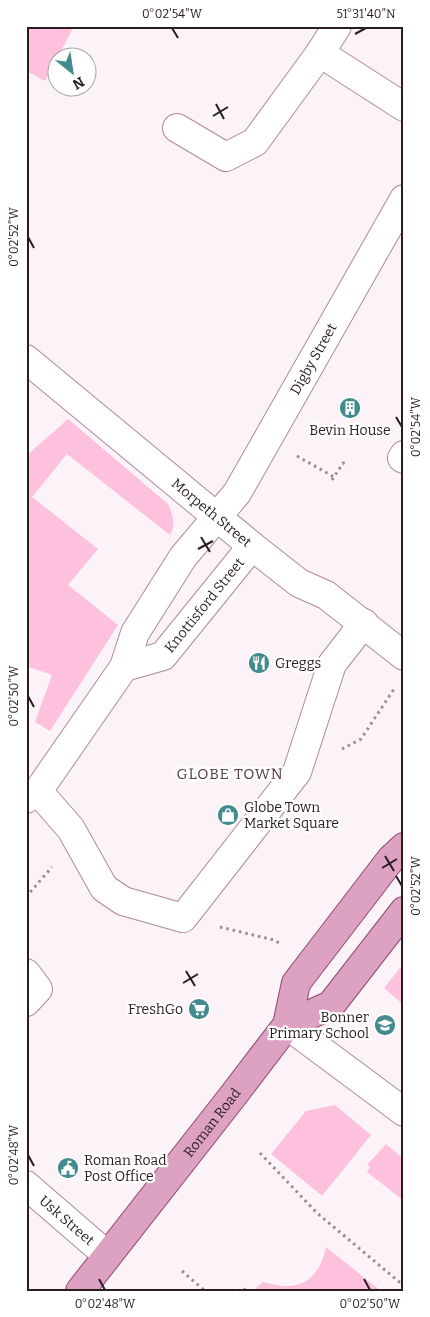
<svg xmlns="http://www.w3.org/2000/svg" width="430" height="1317" font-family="Bitter,serif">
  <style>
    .green { fill: #fdc0dd }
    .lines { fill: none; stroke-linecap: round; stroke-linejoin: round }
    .minor-casing { stroke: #ae8a9b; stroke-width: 30 }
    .major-casing { stroke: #904a6e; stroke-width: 30 }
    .path { stroke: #968c91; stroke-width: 3; stroke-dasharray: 2.5 4; stroke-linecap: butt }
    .minor { stroke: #fff; stroke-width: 28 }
    .major { stroke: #dda1c1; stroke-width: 28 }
    .ticks { fill: none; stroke: #291c22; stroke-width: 2 }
    .labels { text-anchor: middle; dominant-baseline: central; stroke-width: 4.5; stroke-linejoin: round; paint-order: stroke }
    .street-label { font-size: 14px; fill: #291c22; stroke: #fff }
    .poi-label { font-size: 14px; fill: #291c22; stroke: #fff; text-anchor: start }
    .neighbourhood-label { font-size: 15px; letter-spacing: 1px; fill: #563746; stroke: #fff }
    .neatline { fill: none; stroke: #291c22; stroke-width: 2 }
    .ticks-label { font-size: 12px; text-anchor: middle; fill: #291c22 }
  </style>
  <rect width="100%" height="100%" fill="#fbf3f7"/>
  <path class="green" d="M26,26H74L45,81L26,71Z
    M68,419L168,504C173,515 176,524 170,535L67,454L32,497L98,549L68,585L118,625L50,731L35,722L52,675L26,666V456Z
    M404,963V1005L384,988Z
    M335,1105L371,1135L322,1196L271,1154L306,1111Z
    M386,1144L404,1159V1201L367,1172L370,1167L367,1165Z
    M326,1247L381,1291H256V1288L263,1282C297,1292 318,1284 326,1247Z"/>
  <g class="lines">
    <g class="minor-casing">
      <g id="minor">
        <path d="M320,53L404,107"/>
        <path d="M177,128L226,157L255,142L320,53L337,26"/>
        <path id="s1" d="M26,359L252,546L299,583L326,595L404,656"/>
        <path d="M404,455L402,458L404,459"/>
        <path id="s2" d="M124,667L163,656L252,546"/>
        <path d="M38,791L71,829L104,888L123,901L183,918L297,772L332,664L364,623"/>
        <path id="s3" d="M26,799L38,791L124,667L135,633L183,557L237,493L404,199"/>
        <path d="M26,973L38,989L26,1002"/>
        <path d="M287,1025L404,1112"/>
        <path id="s4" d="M26,1185L107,1255"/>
      </g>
    </g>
    <g class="major-casing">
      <g id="major">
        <path d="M287,1025L331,1005L404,911"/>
        <path id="s5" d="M80,1291L232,1097L287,1025L296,983L391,859L404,847"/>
      </g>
    </g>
    <path class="path" d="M297,456L334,477
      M332,480L343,463L348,465
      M342,749L361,739L394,689
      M26,897L52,867
      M220,927L274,940L281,944
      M260,1153L317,1213L404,1286
      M182,1271L205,1291
      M238,1291L243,1288L246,1291"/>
    <use href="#minor" class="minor"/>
    <use href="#major" class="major"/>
  </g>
  <path class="ticks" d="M172,28L178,38M355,34L366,28M216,104L224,119M213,116L228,107M28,237L34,248M396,417L402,427M201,537L210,552M198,549L213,541M28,696L34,707M385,856L394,871M382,868L397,859M396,876L402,886M186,971L195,986M183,983L198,974M28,1155L34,1166M99,1279L105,1290M364,1279L370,1290"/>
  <defs>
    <g id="building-disc" transform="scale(1.125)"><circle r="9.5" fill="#438b8e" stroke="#fff"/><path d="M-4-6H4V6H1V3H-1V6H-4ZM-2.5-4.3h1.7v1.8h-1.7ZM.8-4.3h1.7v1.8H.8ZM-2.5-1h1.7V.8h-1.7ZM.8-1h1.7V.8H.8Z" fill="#fff"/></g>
    <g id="restaurant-disc" transform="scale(1.125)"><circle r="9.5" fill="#438b8e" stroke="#fff"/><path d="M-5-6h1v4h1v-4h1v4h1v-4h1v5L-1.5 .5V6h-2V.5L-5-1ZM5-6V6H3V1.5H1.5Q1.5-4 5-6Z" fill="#fff"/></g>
    <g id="shop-disc" transform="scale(1.125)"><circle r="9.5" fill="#438b8e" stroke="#fff"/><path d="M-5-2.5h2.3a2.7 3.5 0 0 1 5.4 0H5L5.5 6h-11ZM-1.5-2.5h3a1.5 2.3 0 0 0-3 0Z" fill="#fff"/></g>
    <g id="supermarket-disc" transform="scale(1.125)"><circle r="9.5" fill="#438b8e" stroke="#fff"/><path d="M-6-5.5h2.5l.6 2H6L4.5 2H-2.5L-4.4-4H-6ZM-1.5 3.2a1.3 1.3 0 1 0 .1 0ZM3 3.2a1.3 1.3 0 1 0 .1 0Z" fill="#fff"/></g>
    <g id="school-disc" transform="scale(1.125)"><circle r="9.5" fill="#438b8e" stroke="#fff"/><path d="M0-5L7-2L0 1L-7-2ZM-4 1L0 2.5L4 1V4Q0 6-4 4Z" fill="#fff"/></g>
    <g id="civic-disc" transform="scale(1.125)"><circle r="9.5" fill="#438b8e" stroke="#fff"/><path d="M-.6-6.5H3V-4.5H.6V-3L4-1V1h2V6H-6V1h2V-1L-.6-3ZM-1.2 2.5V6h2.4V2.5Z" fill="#fff"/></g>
  </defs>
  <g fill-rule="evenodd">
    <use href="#building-disc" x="350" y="408"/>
    <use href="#restaurant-disc" x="259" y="663"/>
    <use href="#shop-disc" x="228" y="815"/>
    <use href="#supermarket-disc" x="199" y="1009"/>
    <use href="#school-disc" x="385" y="1025"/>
    <use href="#civic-disc" x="68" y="1168"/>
  </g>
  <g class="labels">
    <g class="street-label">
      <text stroke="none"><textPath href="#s3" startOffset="529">Digby Street</textPath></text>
      <text stroke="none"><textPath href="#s1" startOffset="241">Morpeth Street</textPath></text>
      <text stroke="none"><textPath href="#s2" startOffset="106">Knottisford Street</textPath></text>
      <text stroke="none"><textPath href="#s5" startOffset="214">Roman Road</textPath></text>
      <text stroke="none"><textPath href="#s4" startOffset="54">Usk Street</textPath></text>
    </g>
    <g class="poi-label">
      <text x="350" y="430" text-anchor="middle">Bevin House</text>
      <text x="275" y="663">Greggs</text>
      <text x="244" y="807">Globe Town<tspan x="244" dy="16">Market Square</tspan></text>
      <text x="183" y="1009" text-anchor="end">FreshGo</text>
      <text x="369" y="1017" text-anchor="end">Bonner<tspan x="369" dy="16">Primary School</tspan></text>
      <text x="84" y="1160">Roman Road<tspan x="84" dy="16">Post Office</tspan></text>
    </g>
    <g class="neighbourhood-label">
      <text x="230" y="774">GLOBE TOWN</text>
    </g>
  </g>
  <rect width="430" height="1317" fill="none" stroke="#ffffff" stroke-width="55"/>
  <g transform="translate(72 72) rotate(150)"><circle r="24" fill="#ffffff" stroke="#a9a4a7"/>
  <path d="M0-4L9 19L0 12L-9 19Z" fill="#438b8e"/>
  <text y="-8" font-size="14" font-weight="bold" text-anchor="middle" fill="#291c22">N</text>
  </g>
  <rect x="28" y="28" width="374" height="1262" class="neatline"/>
  <g class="ticks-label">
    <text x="172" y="18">0°02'54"W</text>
    <text x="366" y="18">51°31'40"N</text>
    <text transform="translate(14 237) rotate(-90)" y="4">0°02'52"W</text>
    <text transform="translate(416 427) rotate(-90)" y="4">0°02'54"W</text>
    <text transform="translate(14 696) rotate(-90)" y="4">0°02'50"W</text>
    <text transform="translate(416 886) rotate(-90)" y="4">0°02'52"W</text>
    <text transform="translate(14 1155) rotate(-90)" y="4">0°02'48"W</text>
    <text x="105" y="1308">0°02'48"W</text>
    <text x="370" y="1308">0°02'50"W</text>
  </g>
</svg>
